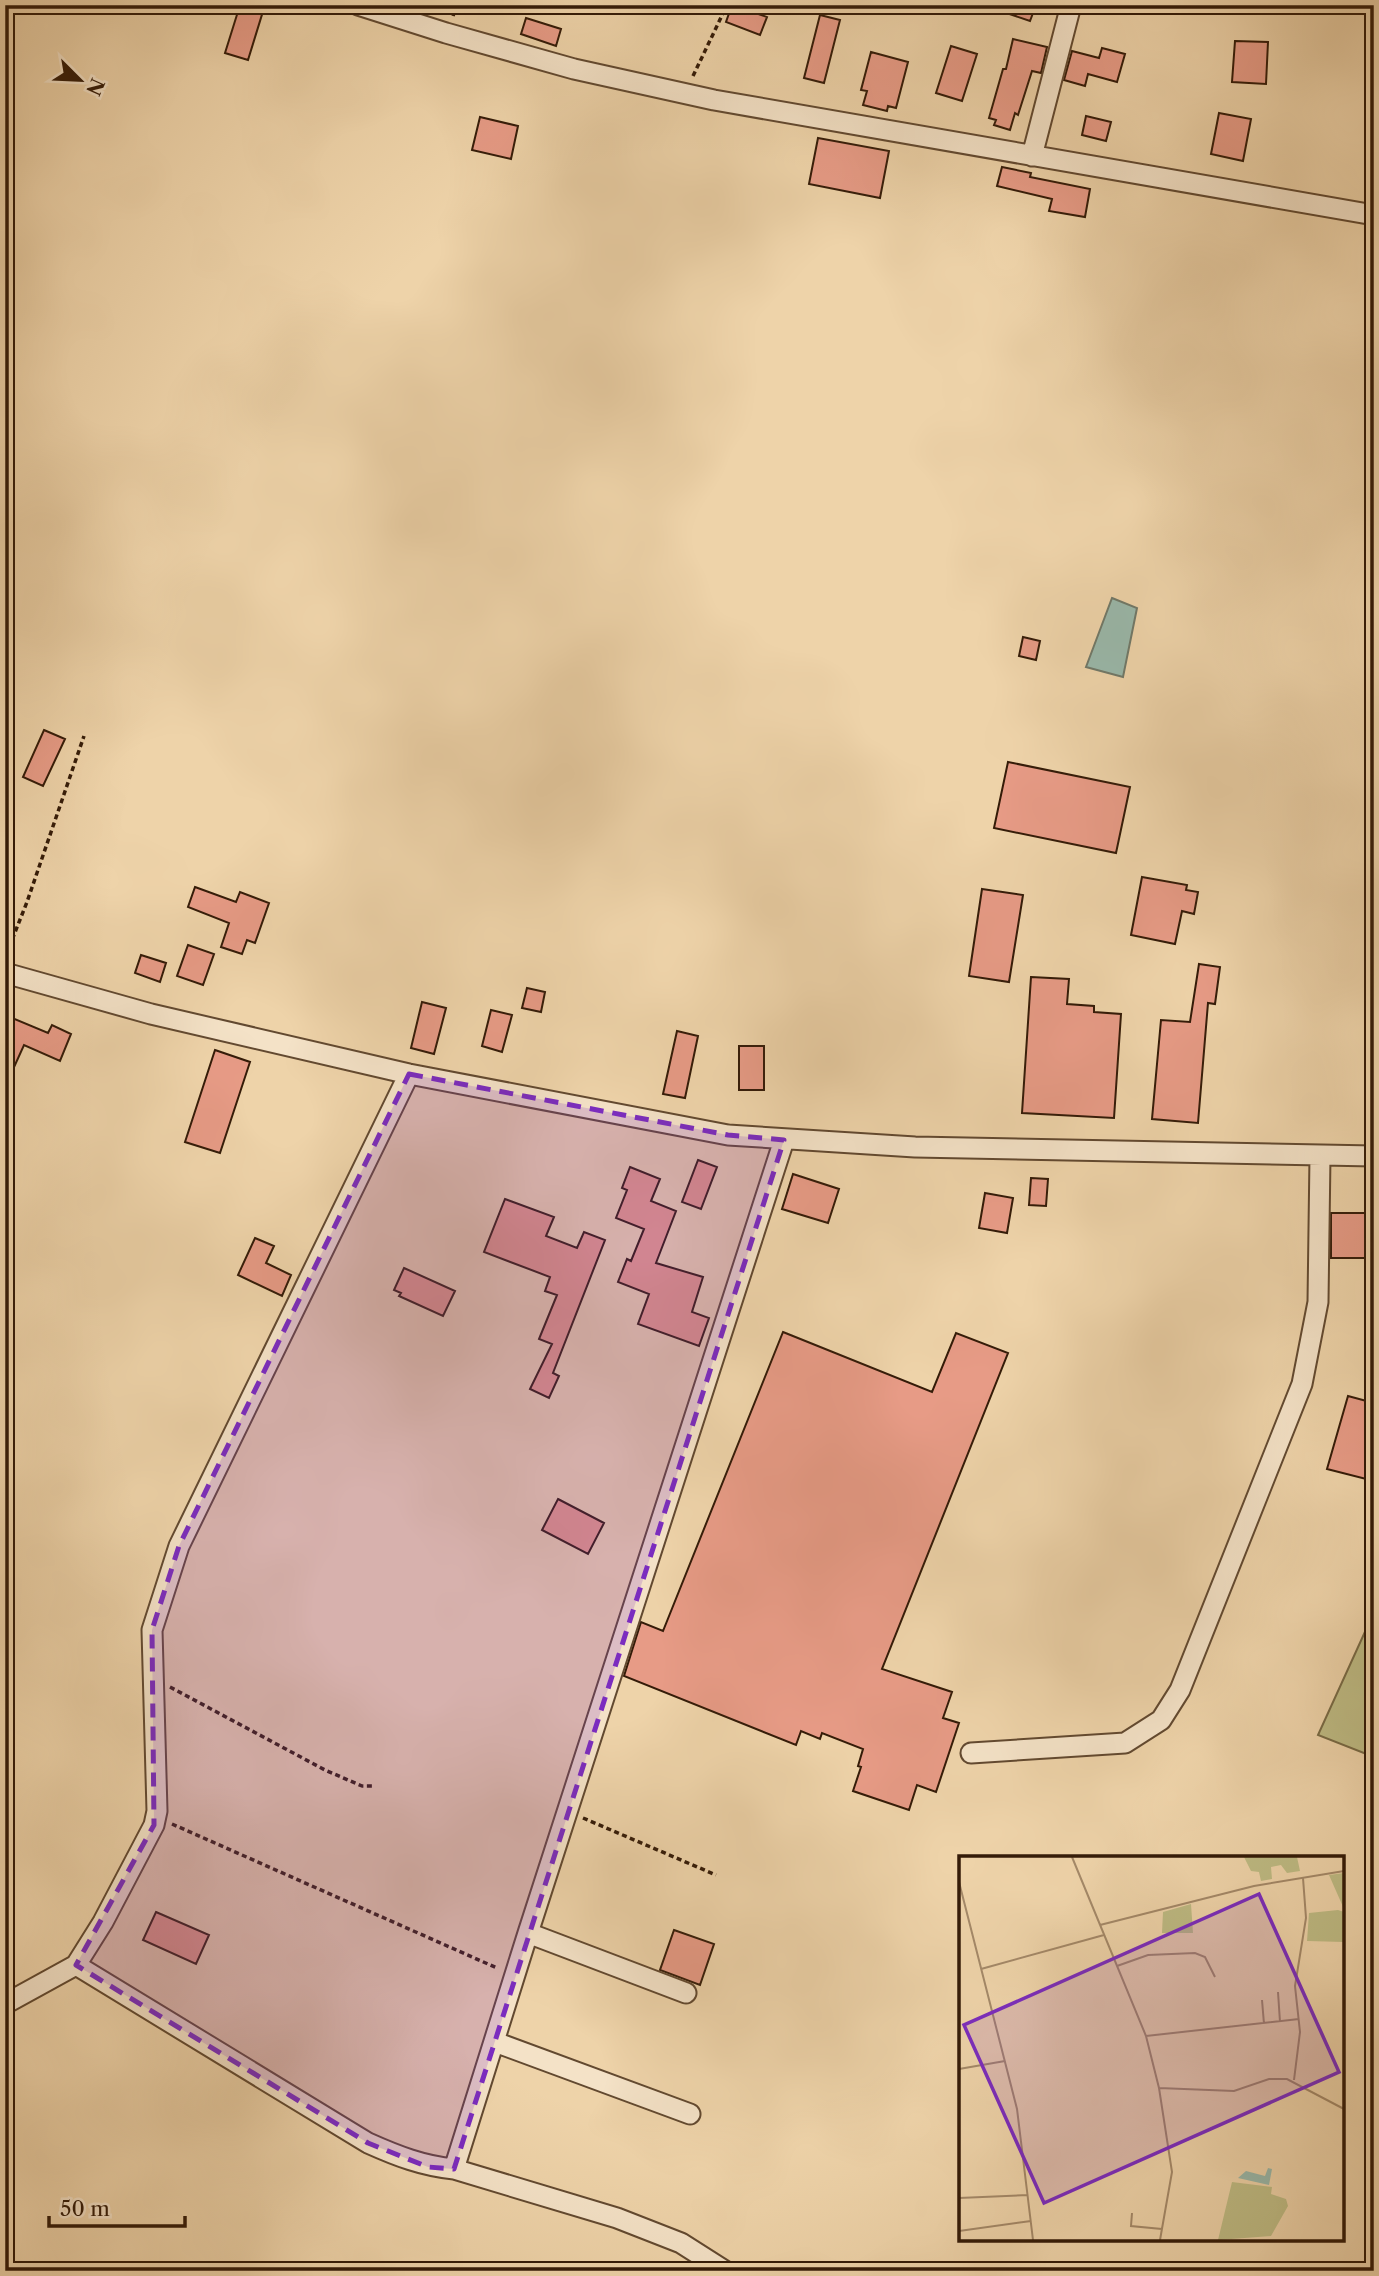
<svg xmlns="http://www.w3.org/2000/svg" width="1379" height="2276" font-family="'Libre Caslon Text',serif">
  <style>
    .green { fill: #bebb84; stroke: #796b46; stroke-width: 2 }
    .water { fill: #99b8aa; stroke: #717969; stroke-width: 2 }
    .building { fill: #e79b86; stroke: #341b08; stroke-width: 2 }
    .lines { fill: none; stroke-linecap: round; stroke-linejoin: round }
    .minor-casing { stroke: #624930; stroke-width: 23 }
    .path { stroke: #341b08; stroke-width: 3.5; stroke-dasharray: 5 3.5; stroke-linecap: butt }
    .minor { stroke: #f4e2c7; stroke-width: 19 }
    .marked { fill: #7b2cbf; fill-opacity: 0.2; stroke: #7b2cbf; stroke-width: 5; stroke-dasharray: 14 9; stroke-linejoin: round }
    .inset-road { fill: none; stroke: #a48969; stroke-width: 2 }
    .view { fill: #7b2cbf; fill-opacity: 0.15; stroke: #7b2cbf; stroke-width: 3.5 }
    .inset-edge { fill: none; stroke: #341b08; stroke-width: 3.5 }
  </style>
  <rect width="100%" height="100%" fill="#eed3a9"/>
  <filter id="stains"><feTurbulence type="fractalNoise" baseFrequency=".00286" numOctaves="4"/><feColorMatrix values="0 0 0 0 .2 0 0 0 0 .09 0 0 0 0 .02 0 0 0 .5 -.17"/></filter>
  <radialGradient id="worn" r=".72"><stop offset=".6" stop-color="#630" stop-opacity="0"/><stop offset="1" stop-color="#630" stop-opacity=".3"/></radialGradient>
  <path class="green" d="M1374,1612V1757L1318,1735Z"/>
  <path class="water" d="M1112,598L1137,608L1123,677L1086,667Z"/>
  <path class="building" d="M240,5L264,8L248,60L225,53Z
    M732,5L767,17L760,35L726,22Z
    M993,5H1036L1030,21L992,8Z
    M820,15L840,20L824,83L804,78Z
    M526,18L561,29L556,46L521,34Z
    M1013,39L1047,47L1041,73L1032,71L1018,115L1015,113L1010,130L994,125L996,120L989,118L1003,69H1006Z
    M1235,41L1268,42L1266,84L1232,82Z
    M951,46L977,54L962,101L936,93Z
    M1102,48L1125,54L1117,82L1088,74L1085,86L1064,80L1072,51L1099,58Z
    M871,52L908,62L896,108L888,106L887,111L863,105L867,91L861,90Z
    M1219,113L1251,119L1243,161L1211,154Z
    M1086,116L1111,122L1106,141L1082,135Z
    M480,117L518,126L511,159L472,150Z
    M818,138L889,151L880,198L809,184Z
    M1002,167L1031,173L1030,177L1090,189L1085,217L1049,211L1052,199L997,186Z
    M1023,637L1040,641L1036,660L1019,656Z
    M44,730L65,739L43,786L23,777Z
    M1008,762L1130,787L1116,853L994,828Z
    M1142,877L1187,885L1186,890L1198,892L1194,914L1182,911L1175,944L1131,935Z
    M195,887L236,902L240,892L269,903L255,943L247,940L242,954L221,947L229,923L188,907Z
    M982,889L1023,895L1009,982L969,976Z
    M188,945L214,954L203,985L177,976Z
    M141,955L166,963L160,982L135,973Z
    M1199,964L1220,967L1215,1004L1208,1003L1198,1123L1152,1119L1161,1020L1190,1022Z
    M1031,977L1069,979L1067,1004L1094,1006V1012L1121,1014L1114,1118L1022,1113Z
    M527,988L545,992L541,1012L522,1008Z
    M422,1002L446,1008L434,1054L411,1048Z
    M491,1010L512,1015L502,1052L482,1046Z
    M5,1015L48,1033L52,1025L71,1034L60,1061L24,1045L5,1087Z
    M677,1031L698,1036L685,1098L663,1094Z
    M739,1046H764V1090H739Z
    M215,1050L250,1062L220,1153L185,1142Z
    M698,1160L717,1167L701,1209L682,1202Z
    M630,1167L660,1179L651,1201L676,1211L656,1263L703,1277L692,1312L709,1318L699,1346L638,1324L649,1294L618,1282L627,1259L631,1261L644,1229L616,1218L627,1190L622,1188Z
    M793,1174L839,1189L828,1223L782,1209Z
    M1031,1178L1048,1179L1046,1206L1029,1205Z
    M985,1193L1013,1198L1007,1233L979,1228Z
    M505,1199L554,1217L546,1236L577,1248L584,1232L605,1240L553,1373L559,1376L549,1398L530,1389L552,1344L539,1339L557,1295L545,1291L550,1277L484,1252Z
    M1331,1213H1374V1258H1331Z
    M255,1238L274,1246L266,1263L291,1275L282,1296L238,1275Z
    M404,1268L455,1291L443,1316L399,1296L401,1293L394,1290Z
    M783,1332L932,1392L956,1333L1008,1353L882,1669L952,1692L943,1718L959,1723L936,1792L917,1785L909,1810L853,1791L861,1767L858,1766L863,1749L822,1733L820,1739L801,1731L796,1745L624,1676L641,1622L663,1631Z
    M1348,1396L1374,1403V1481L1327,1469Z
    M558,1499L604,1523L588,1554L542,1530Z
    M156,1912L209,1935L196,1964L143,1940Z
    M674,1930L714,1944L700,1985L660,1970Z"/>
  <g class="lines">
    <g class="minor-casing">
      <path id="minor" d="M358,5L446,33L574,69L714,100L1374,215
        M1032,156L1071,5
        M5,973L151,1014L409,1074L728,1135L915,1147L1374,1156
        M971,1753L1125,1743L1161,1720L1180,1690L1302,1384L1318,1302L1320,1156
        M528,1933L686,1993
        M76,1965L368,2143C397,2156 423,2166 454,2169L617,2218L681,2243L725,2271
        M5,2004L76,1965L103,1922L154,1825L157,1811L152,1630L179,1546L409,1074
        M495,2042L690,2114
        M454,2169L528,1933L784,1140"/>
    </g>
    <path class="path" d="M453,16L457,5
      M693,76L727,5
      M6,955L27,902L84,736
      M170,1687L325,1770L362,1786H375
      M583,1818L716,1875
      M172,1824L497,1968"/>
    <use href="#minor" class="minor"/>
  </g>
  <path class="marked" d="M409,1074L728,1135L784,1140L454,2169L428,2167L368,2143L76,1965L154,1825L152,1630L179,1546Z"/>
  <g transform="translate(959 1856)">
    <rect width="385" height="385" fill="#eed3a9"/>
    <path d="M285,1H338L341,15L328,17L322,9L312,11L313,23L302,25L300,16L292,15ZM385,17V53L370,19ZM232,48L234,77H203L204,56ZM379,54L385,56V86L348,85L350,57ZM273,326L313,331L312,338L327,343L329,350L312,380L259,384Z" fill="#bebb84"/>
    <path d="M309,312L313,313L310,329L279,322L287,315L306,320Z" fill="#99b8aa"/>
    <path class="inset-road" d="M113,1L187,180L200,232L213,316L201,384M0,26L58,253L74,384M141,69L295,30L385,15M158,110L189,99L236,97L246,101L256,121M22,113L145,79M319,136L321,166M303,144L305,168M187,180L340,163M0,213L46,205M335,224L341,176L336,130L347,62L344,22M200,232L275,235L310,223H328L385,253M0,342L69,339M173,357L172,370L203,373M0,375L72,365"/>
    <path class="view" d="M300,38L380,216L85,347L5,169Z"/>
    <rect width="385" height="385" class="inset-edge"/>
  </g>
  <rect width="1379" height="2276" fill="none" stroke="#eed3a9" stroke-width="28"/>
  <rect x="7" y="7" width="1365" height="2262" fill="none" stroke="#341b08" stroke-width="3.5"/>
  <rect x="14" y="14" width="1351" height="2248" fill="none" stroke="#341b08" stroke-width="2"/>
  <g transform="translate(80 80) rotate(114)" stroke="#f4e2c7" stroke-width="5" paint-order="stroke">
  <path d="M0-5L12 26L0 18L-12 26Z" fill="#341b08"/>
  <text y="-10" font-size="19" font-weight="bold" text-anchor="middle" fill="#341b08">N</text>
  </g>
  <path d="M49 2216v10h136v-10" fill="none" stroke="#341b08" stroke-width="3.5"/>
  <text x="60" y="2216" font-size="21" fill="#341b08" stroke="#f4e2c7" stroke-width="5" paint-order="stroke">50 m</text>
  <rect width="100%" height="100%" filter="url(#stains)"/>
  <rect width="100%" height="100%" fill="url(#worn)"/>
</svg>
